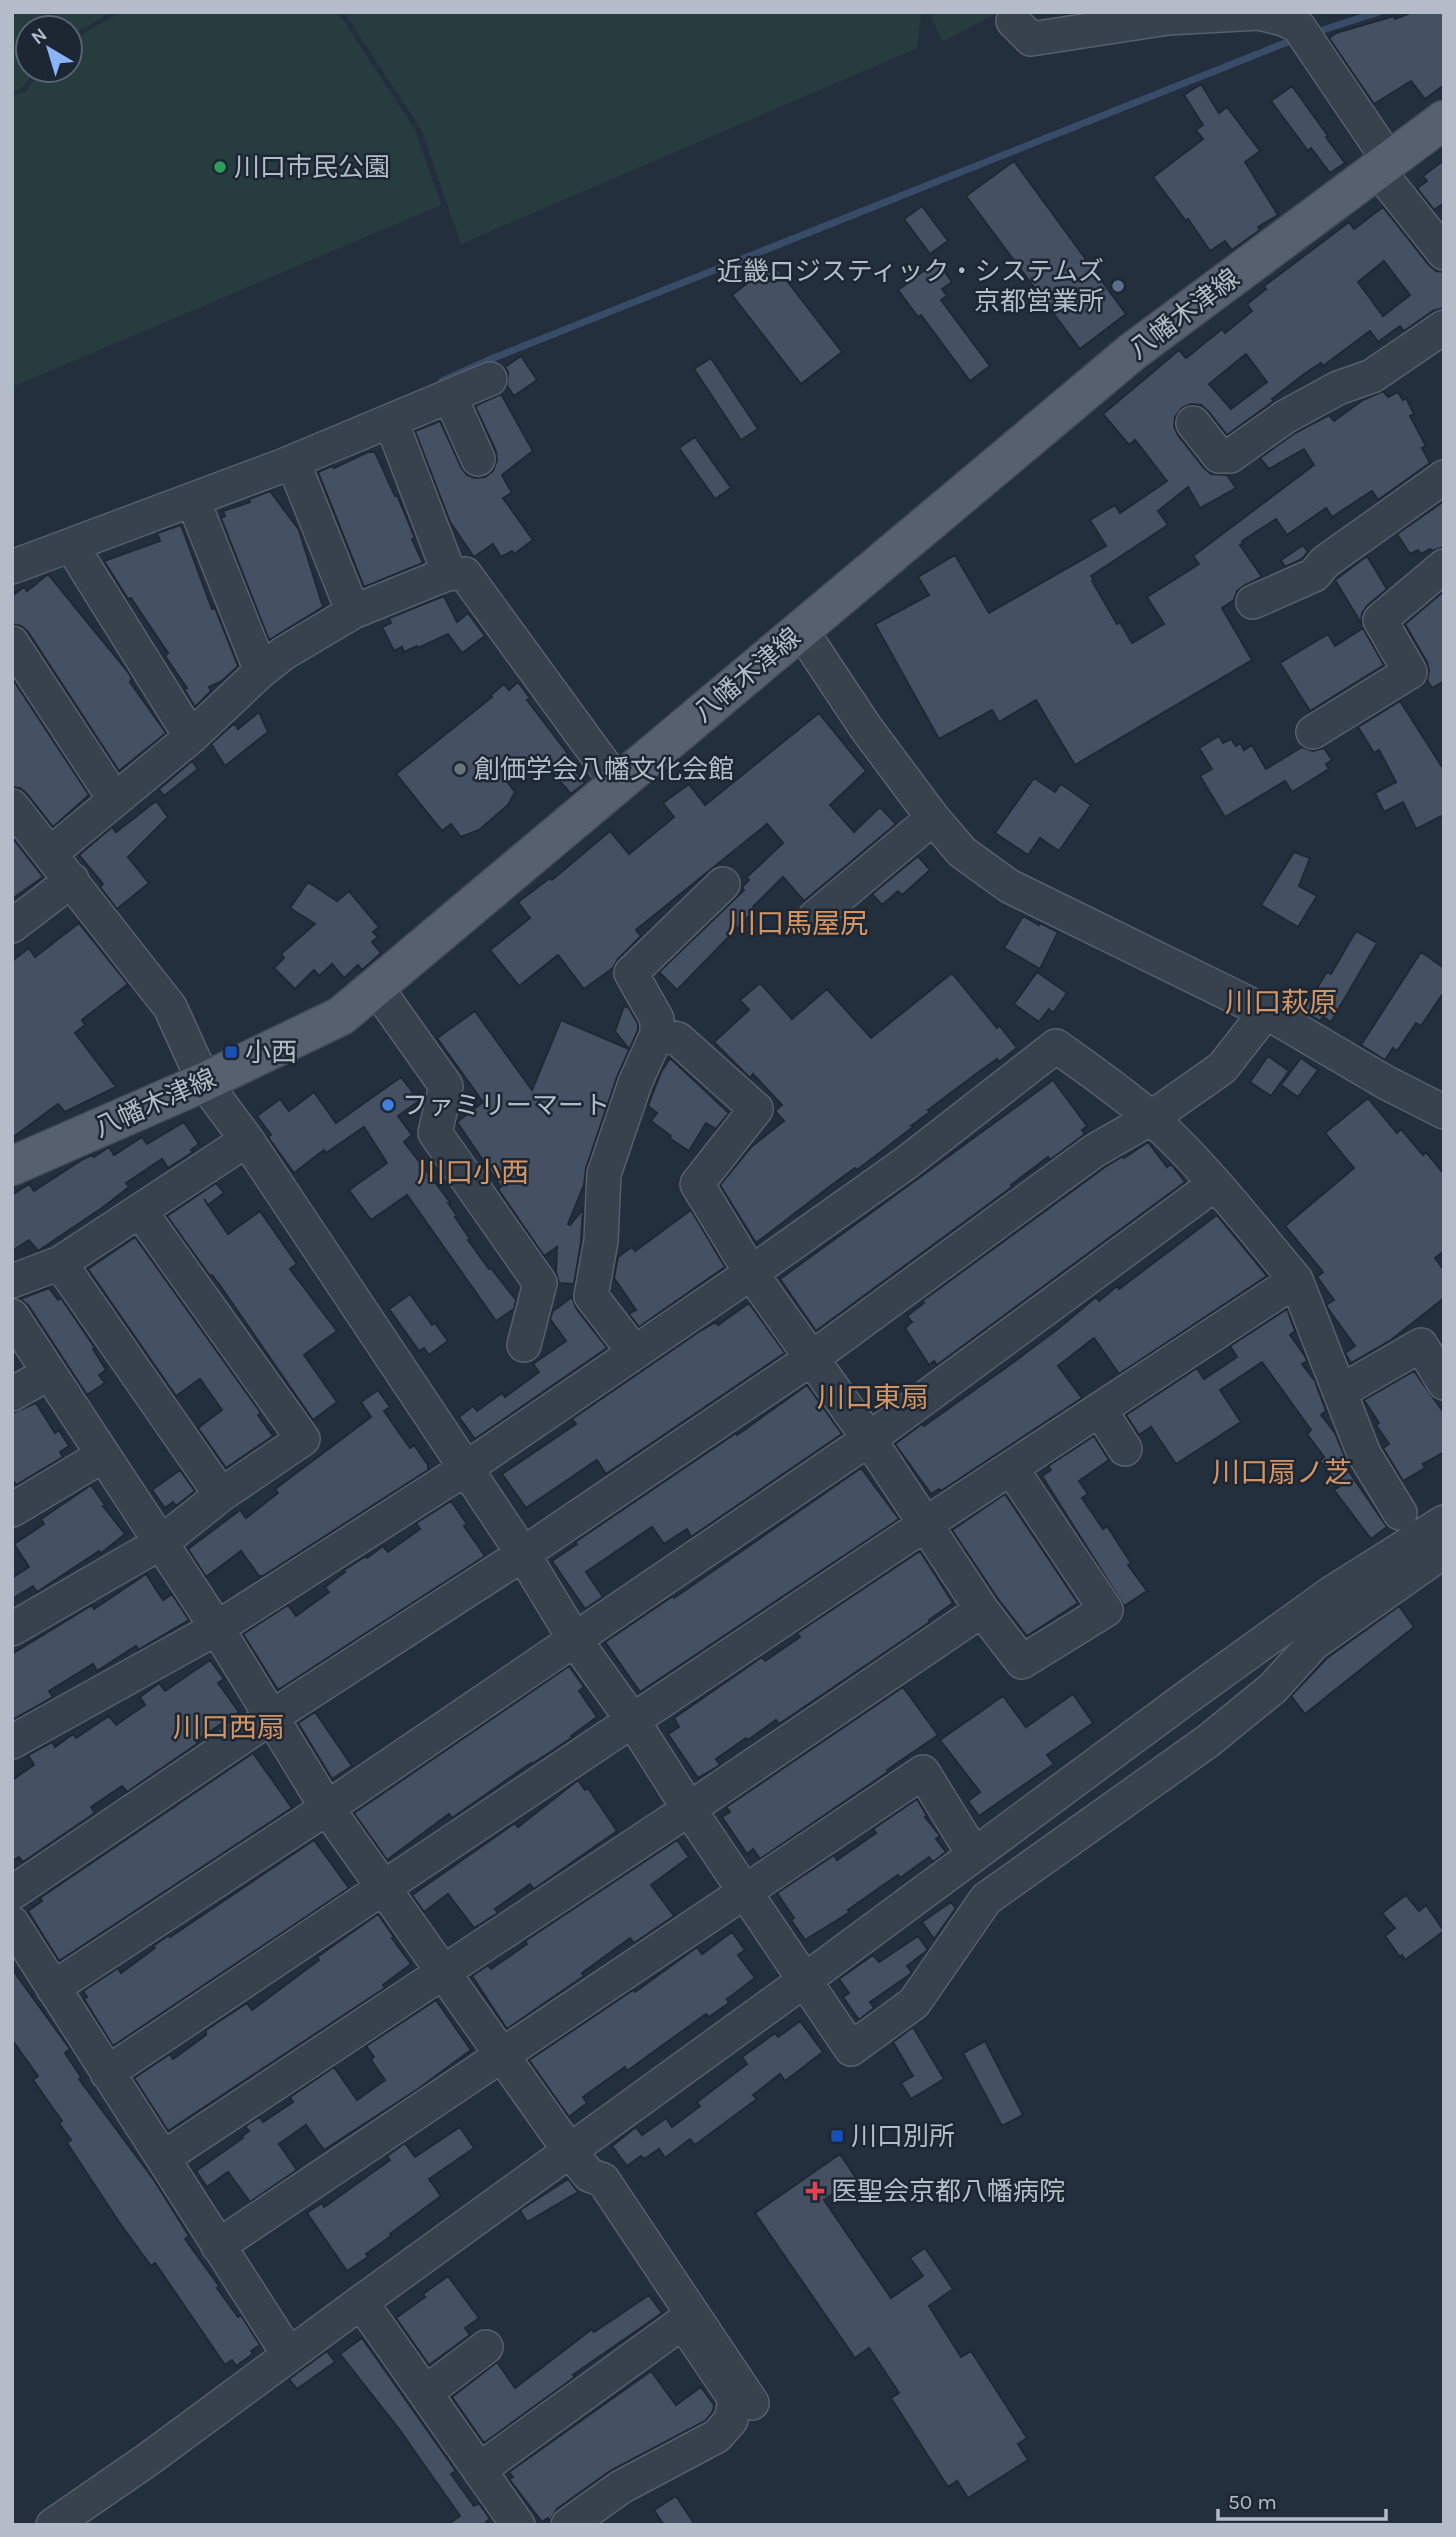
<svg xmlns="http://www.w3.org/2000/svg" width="1456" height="2537" font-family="Karla,'Noto Sans JP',sans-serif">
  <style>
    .green { fill: #263c3f }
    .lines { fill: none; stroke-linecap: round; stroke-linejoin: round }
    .stream { stroke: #394c67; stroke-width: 7 }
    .building { fill: #455162; stroke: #1f2835; stroke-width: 2; fill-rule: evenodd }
    .minor-casing { stroke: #565f6c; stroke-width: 36 }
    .major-casing { stroke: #414a57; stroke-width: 41 }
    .minor { stroke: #38414e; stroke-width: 33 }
    .major { stroke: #56606e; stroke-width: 38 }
    .leisure-dot { fill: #2e9e5b; stroke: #1d2633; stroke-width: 2.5 }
    .service-dot { fill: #5c6f8a; stroke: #1d2633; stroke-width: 2.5 }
    .worship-dot { fill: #6b7280; stroke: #1d2633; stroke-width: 2.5 }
    .transit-dot { fill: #1a4fb4; stroke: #1d2633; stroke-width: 2.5 }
    .shop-dot { fill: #3f7fe0; stroke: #1d2633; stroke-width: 2.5 }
    .health-dot { fill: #e0444e; stroke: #1d2633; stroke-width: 2.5 }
    .labels { text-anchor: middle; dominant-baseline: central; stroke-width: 5; stroke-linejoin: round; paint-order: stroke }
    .poi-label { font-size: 26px; fill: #b4bcc9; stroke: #1d2633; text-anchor: start }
    .street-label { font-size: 26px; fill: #b4bcc9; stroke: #1d2633 }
    .neighbourhood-label { font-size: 28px; fill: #d59563; stroke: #1d2633 }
  </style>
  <rect width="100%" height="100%" fill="#242f3e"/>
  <path class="green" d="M12,12H112L70,36V28H28V70H36L21,89L12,92Z
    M121,12H338L415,130L441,205L12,387V96L25,92L42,70H70V41Z
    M344,12H921L917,48L461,244L421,129Z
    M930,12H1000L942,42Z"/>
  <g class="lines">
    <path class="stream" d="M1313,33L1379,12
      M442,381L491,359L1295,39"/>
  </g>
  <path class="building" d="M1413,12H1444V85L1425,99L1411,81L1374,104L1329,38L1336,33L1394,16L1395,19Z
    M1201,84L1219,113L1227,107L1260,151L1245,162L1278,215L1258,227L1260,230L1232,250L1225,241L1210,251L1188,219L1186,221L1153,177L1203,139L1196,130L1203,125L1184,95Z
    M1292,86L1328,136L1326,137L1345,163L1330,173L1311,148L1308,151L1271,101Z
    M1444,160V203L1434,210L1417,188L1427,181L1423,176Z
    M1014,161L1126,314L1080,349L966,196Z
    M922,206L948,241L930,254L904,219Z
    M1383,207L1429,265L1436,271L1444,272V308L1433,311L1404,331L1400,326L1378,342L1370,331L1323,366L1321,363L1304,374L1272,399L1274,401L1227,435L1208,411L1201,405L1191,404L1182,408L1175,417L1174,426L1178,435L1204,468L1211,474L1227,475L1236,488L1200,508L1188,487L1158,511L1168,525L1091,576L1094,580L1092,581L1117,624L1120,622L1132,643L1164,624L1147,597L1199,564L1193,556L1314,465L1304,449L1269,469L1260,458L1295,433L1329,415L1334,421L1363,400L1383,391L1388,397L1398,392L1403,400L1406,398L1414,414L1410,416L1426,446L1422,448L1430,463L1378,500L1372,491L1332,517L1326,508L1287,535L1276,519L1242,541L1243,543L1240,545L1262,577L1245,585L1237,591L1234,600L1222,608L1252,660L1075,765L1036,700L999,722L992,710L939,739L875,624L929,595L918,577L955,555L989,613L1106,546L1090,520L1115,505L1120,513L1167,481L1135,440L1129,445L1103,414L1179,350L1186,358L1222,329L1225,333L1252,311L1247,304L1266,289L1264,286L1349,222L1354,229ZM1384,261L1410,295L1383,316L1358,282ZM1246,354L1267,382L1231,409L1209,384Z
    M937,261L952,282L942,289L947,296L941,300L990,366L970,381L921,315L918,317L898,290Z
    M773,263L842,352L801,384L732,295Z
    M521,356L537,380L514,396L507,386L508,372L505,367Z
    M711,358L758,429L741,440L694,369Z
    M501,394L533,451L502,475L512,493L503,498L533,540L514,554L512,551L501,557L493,544L474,557L450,522L415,431L440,421L461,467L467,475L475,478L485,477L493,471L497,460L496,451L475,406Z
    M695,437L731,488L715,499L679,448Z
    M368,452H375L395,496L397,495L415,538L412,539L423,563L364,587L318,472L332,466L334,468Z
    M270,491L299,530L323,607L269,640L221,518L225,516L223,511L250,502L249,499Z
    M1444,501V547L1432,551L1430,549L1421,554L1418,550L1410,554L1397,534Z
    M181,525L212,609L215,608L238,666L222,681L209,687L211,691L195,707L184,689L187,688L165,656L168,653L131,598L128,599L104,561L160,541L157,533Z
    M1303,545L1308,552L1302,559L1285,567L1281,560Z
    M1367,556L1387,589L1367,606L1362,613L1361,623L1335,580Z
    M48,574L128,672L132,679L130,682L166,733L119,771L28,632L21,626L12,624V596L24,587L27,591Z
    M1444,591V681L1432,688L1427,680L1429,671L1427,662L1405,624Z
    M444,596L457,622L468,613L485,636L462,653L448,634L418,648L417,646L404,652L402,647L394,651L382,627L391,623L389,618Z
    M1363,628L1384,665L1310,711L1280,663L1328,634L1335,646Z
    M12,678L89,795L53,827L27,794L20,788L12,787Z
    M518,682L530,698L527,700L569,755L565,758L585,783L571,794L537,755L506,780L515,792L508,805L479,830L461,837L451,824L442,831L396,774L492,697L491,695L504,684L509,690Z
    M1400,701L1444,770V815L1416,829L1403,802L1384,812L1375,793L1396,782L1379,750L1374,753L1358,727Z
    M259,712L268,732L225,766L211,744L232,725H236L238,729Z
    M819,713L866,771L830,805L854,832L880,807L896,824L804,901L783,877L753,907L755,910L677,990L659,972L744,890L742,887L749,880L746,878L783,843L767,824L636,930L641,936L618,959L613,968L584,989L558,955L519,986L490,950L530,918L518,902L550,878L552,880L610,831L629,854L674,817L663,803L689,784L705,805Z
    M1219,736L1223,743L1231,739L1236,746L1240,743L1244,750L1252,745L1266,769L1302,747L1313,751L1324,748L1332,760L1326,764L1329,769L1292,792L1285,781L1225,817L1200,776L1212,769L1199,748Z
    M192,761L198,769L164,796L159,789Z
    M1034,778L1055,792L1061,784L1091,805L1059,851L1040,838L1028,855L995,833Z
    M156,801L168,817L128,857L149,883L117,909L100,887L103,884L79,855L112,827L116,832Z
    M12,837L43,877L12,899Z
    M1294,852L1310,858L1299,886L1317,896L1298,927L1261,905Z
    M918,856L930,870L902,895L898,891L882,905L872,894Z
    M308,882L337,901L349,891L379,927L373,932L378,937L372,942L381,953L362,970L358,965L344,978L332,964L319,976L314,970L295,989L274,968L284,958L281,954L315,924L290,908Z
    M1023,916L1039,925L1040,923L1058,932L1040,969L1004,948Z
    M79,923L128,984L82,1020L85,1025L75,1033L116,1087L65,1112L58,1104L12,1138V961L29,948L35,957Z
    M1356,931L1377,943L1331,1022L1323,1017L1320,1021L1303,1011L1327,972L1331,974Z
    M1421,952L1444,968V992L1421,1026L1416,1023L1397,1051L1393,1048L1385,1060L1361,1045Z
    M1037,972L1067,993L1053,1013L1049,1009L1039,1022L1014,1004Z
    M952,973L997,1028L999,1025L1017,1048L999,1062L997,1059L976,1074L928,1110L930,1112L911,1126L913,1127L857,1170L855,1168L833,1184L756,1243L720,1185L751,1147L784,1121L775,1111L782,1105L753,1074L750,1078L714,1042L749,1010L740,1000L760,983L792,1019L827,989L871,1038Z
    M624,1006L629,1008L638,1024V1030L617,1077L586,1168L584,1185L568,1224L570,1225L583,1209L581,1242L574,1284L559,1283L556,1272L557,1247L544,1256L498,1189L501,1187L457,1122L483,1102L437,1038L475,1011L532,1090L561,1020L629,1049L615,1031Z
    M1268,1056L1289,1071L1271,1096L1250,1082Z
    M670,1058L729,1113L716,1129L706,1123L689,1151L669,1138L671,1136L651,1121L657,1113L648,1106L661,1072Z
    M1301,1058L1318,1070L1298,1097L1281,1085Z
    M401,1077L419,1101L398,1116L412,1135L404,1142L450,1202L448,1203L457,1216L455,1217L470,1239L468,1240L489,1269L491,1268L516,1300L514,1309L496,1321L407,1195L371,1220L349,1190L387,1163L364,1127L326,1153L324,1150L294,1173L268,1137L271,1135L257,1116L280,1099L289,1111L314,1092L336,1123Z
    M1053,1080L1087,1126L1082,1130L1085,1134L1050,1160L1048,1157L1011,1185L1012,1187L816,1331L780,1279Z
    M1368,1098L1397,1133L1401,1129L1423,1155L1426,1152L1444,1174V1251L1435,1258L1444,1270V1298L1391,1340L1351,1363L1345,1353L1355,1346L1329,1310L1326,1305L1334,1300L1317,1277L1323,1272L1285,1226L1354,1168L1325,1133Z
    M184,1122L199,1144L191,1150L193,1152L168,1168L162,1159L126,1183L129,1187L102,1208L38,1251L29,1240L12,1251V1195L29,1184L34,1191L83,1159L92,1155L94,1157L109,1147L114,1155L142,1137L147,1144Z
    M1148,1142L1167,1167L1171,1164L1185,1182L937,1365L934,1361L929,1365L905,1328L912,1322L907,1316L924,1303L922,1301L1105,1167L1123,1156L1124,1158Z
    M216,1183L224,1193L208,1205L204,1199L228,1234L260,1211L297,1264L290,1269L337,1331L304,1355L337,1402L313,1420L221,1287L212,1275L210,1276L167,1216Z
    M691,1210L725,1267L639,1327L629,1314L636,1310L614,1278L618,1257L632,1247L635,1251Z
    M1217,1215L1267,1276L1119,1374L1094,1338L1058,1366L1082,1398L941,1491L939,1489L931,1494L895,1444L922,1424L924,1426L1011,1364L1059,1328L1096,1297L1099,1301L1117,1286L1119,1289Z
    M135,1237L261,1413L258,1415L273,1436L226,1468L198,1428L222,1410L200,1379L176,1396L88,1269Z
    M49,1288L58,1300L61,1298L95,1348L93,1349L106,1370L99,1375L105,1383L87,1395L28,1305L20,1299Z
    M410,1294L432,1325L435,1323L448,1341L429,1355L424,1348L419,1351L389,1309Z
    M572,1297L576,1308L607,1348L475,1439L459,1417L473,1406L477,1411L502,1393L505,1397L539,1372L533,1364L566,1341L550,1319L553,1311Z
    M749,1303L785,1353L606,1474L597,1460L526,1508L502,1474L576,1424L572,1419L700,1331L716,1322L718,1325Z
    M1287,1309L1295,1331L1290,1335L1305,1356L1307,1361L1302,1364L1315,1381L1326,1411L1321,1415L1335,1433L1350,1468L1348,1470L1387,1527L1371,1539L1334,1490L1340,1486L1320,1461L1324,1457L1307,1434L1311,1430L1262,1362L1220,1390L1241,1422L1176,1464L1151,1427L1139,1435L1126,1415L1197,1368L1204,1379L1237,1357L1230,1346Z
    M1414,1371L1444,1413V1452L1423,1464L1425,1468L1403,1481L1383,1448L1389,1444L1376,1425L1379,1423L1364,1400Z
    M807,1385L842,1434L691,1537L687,1529L664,1544L652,1527L586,1572L603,1597L585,1609L552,1561L577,1544L575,1542L736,1433L737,1435Z
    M378,1390L390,1407L384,1411L410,1448L414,1445L428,1465V1470L263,1576H259L241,1551L206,1577L188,1549L240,1510L246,1518L278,1493L275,1489L371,1417L361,1402Z
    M36,1403L55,1433L59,1430L69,1446L60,1452L63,1457L16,1485L12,1479V1413Z
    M1094,1436L1109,1460L1079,1481L1088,1494L1082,1498L1103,1529L1107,1526L1131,1563L1128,1565L1147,1591L1124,1606L1042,1476L1051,1470L1048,1466Z
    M861,1468L899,1519L640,1692L605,1642L673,1596L674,1598Z
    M180,1470L195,1491L176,1506L173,1502L165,1508L152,1490Z
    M91,1485L105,1505L103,1506L125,1534L100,1554L99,1551L37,1592L33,1586L12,1599V1578L29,1567L14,1544L44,1524L41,1519Z
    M1005,1494L1078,1603L1027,1636L998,1599L952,1530Z
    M451,1501L467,1524L464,1526L485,1556L278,1690L243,1634L288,1605L296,1616L329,1592L325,1587L345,1572L344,1570L366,1556L367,1558L383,1546L388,1552L420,1529L416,1523Z
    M920,1551L953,1603L929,1620L930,1622L779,1724L776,1720L748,1740L746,1738L716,1759L720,1765L698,1778L668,1734L679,1727L674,1718L762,1657L765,1661L800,1637L797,1633Z
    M146,1574L163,1600L172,1594L189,1620L138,1650L136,1646L97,1671L93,1664L49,1691L53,1697L12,1720V1654L92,1605L94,1609Z
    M1399,1606L1414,1627L1305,1714L1291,1696L1327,1658Z
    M210,1660L224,1679L218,1683L239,1712L196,1741L197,1744L127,1792L122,1786L91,1807L95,1813L23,1862L19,1857L12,1861V1780L34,1765L28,1755L52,1742L55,1747L73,1734L76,1738L109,1716L116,1725L145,1705L140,1697L159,1683L165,1691Z
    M569,1666L584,1687L579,1691L597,1717L571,1736L573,1737L532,1764L531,1763L452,1818L449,1814L387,1860L354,1813Z
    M903,1687L938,1735L887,1770L888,1772L760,1859L753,1849L747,1854L722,1817L730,1812L726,1807Z
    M1073,1694L1093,1723L1047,1755L1054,1764L979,1816L968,1801L980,1792L940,1740L1003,1696L1026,1727Z
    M315,1712L352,1766L332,1779L298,1723Z
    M253,1753L292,1808L59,1961L28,1911L42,1901L40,1898Z
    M578,1780L585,1790L588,1788L617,1831L534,1889L530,1884L495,1909L498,1913L474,1928L448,1894L424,1912L412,1895L515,1823L518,1827Z
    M917,1799L927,1816L925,1817L940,1836L936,1839L946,1852L933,1862L929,1857L900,1878L898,1875L848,1910L850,1912L805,1940L791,1920L794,1918L777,1893L834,1855L837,1860L876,1833L873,1829Z
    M314,1840L349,1888L113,2046L84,1999L87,1997L83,1991L118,1968L121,1973L155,1948L153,1946L169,1935L170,1937Z
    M677,1840L689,1857L651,1885L674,1916L634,1943L630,1938L582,1973L584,1976L507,2029L472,1976L488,1965L491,1969L527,1944L525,1941Z
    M1406,1895L1419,1911L1426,1905L1444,1931L1405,1960L1402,1955L1400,1957L1385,1936L1395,1928L1382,1913Z
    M951,1902L956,1908L934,1939L922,1922Z
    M378,1914L394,1937L392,1938L411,1964L383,1985L385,1988L168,2131L134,2078L170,2054L173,2059L206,2035V2030L247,2003L252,2010L319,1960L317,1957Z
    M732,1932L745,1950L738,1955L755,1978L727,1999L729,2003L709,2017L706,2014L627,2071L625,2067L583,2097L587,2103L569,2117L529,2060L633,1990L635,1992L697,1947L702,1954Z
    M918,1936L928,1950L907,1966L912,1973L870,2002L874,2008L859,2020L843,1997L849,1993L839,1979L873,1955L879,1962Z
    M12,1969L70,2049L65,2053L81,2077L79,2079L154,2180L189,2236L185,2239L219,2286L217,2288L238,2317L241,2315L260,2345L251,2351L253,2354L236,2366L232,2360L225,2365L155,2263L151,2266L119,2222L67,2143L71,2140L59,2123L62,2121L33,2080L38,2076L12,2040Z
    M436,2000L471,2050L418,2089L324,2150L306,2125L279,2144L297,2170L250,2202L228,2172L207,2187L196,2171L243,2138L242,2136L249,2131L245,2126L260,2117L263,2122L293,2102L290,2097L334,2067L357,2100L385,2080L371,2060L374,2057L366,2046Z
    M800,2021L823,2052L785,2081L780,2074L753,2095L757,2099L695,2145L690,2139L665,2158L659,2149L644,2159L641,2156L627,2166L612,2146L636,2127L642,2135L666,2118L672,2127L700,2106L697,2102L747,2064L742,2057L775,2033L778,2037Z
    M913,2027L944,2079L911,2099L901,2083L913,2076L893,2042Z
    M985,2041L1023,2115L1002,2126L963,2053Z
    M460,2127L474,2148L429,2179L441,2196L390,2234L391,2236L366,2254L368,2257L347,2271L307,2213L322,2203L324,2207L390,2160L387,2156L405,2143L415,2157Z
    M840,2154L856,2178L824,2200L891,2298L923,2276L910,2258L925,2248L953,2289L929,2306L961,2357L971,2351L1027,2438L1018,2444L1028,2460L968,2498L957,2481L948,2487L891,2398L899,2393L869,2348L855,2358L755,2213Z
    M568,2179L578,2192L527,2222L520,2210Z
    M448,2276L479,2318L465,2328L470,2335L429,2365L396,2318L425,2297L423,2294Z
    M649,2295L662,2313L573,2375L575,2377L484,2443L452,2397L497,2362L515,2388L592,2329L594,2332Z
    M362,2338L456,2471L451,2474L474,2506L479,2503L490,2519L486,2522L488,2525H447L460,2516L399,2429L340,2354Z
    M327,2351L335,2362L297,2389L289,2379Z
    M651,2371L676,2405L701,2387L714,2405L713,2411L705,2421L610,2471L557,2509L550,2521L548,2518L542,2522L509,2479L513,2477L509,2472Z
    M676,2496L695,2525H664L654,2510Z"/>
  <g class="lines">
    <g class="minor-casing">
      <path id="minor" d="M1013,21L1031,39L1168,18L1259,13L1283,19L1298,26L1390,162
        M1378,170L1444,253
        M450,396L478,459
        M391,421L449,573
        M1193,423L1219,456H1230L1285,417L1338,388L1372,376L1444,327
        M293,462L353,612
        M193,500L261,671
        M71,545L191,737
        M12,567L282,466L490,379
        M1253,602L1314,575L1325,562L1444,477
        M801,630L866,728L933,818L962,852L1009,886L1266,1012L1385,1082L1444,1112
        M12,643L115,800
        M1313,732L1410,672L1380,620L1444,566
        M12,806L170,1007L204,1082L247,1140L523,1554L575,1640L633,1721L689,1809L851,2049L914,2003L986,1899L1208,1741L1273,1688L1314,1643L1444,1551
        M51,853L191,737L261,671L284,653L353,612L449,573L465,574L618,784
        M815,917L933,818
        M12,926L72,880
        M376,987L446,1086L435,1133L540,1283L524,1345
        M657,1034V1019L631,973L723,884
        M60,1263L221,1495
        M1296,1280L1364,1454L1400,1513
        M12,1281L60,1263L247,1140
        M12,1316L217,1628L327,1808L569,2150L589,2175L603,2180L752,2403
        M1340,1392L1421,1345L1444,1383
        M12,1394L49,1373
        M1100,1410L1125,1449
        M12,1510L102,1456
        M982,1610L1022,1662L1106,1610L1011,1468
        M12,1629L162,1542L221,1495L303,1439L140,1211
        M12,1742L217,1628L465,1469L751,1273L906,1163L1056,1046C1088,1069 1120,1091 1150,1117C1204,1165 1249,1224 1296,1280L924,1525L107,2073
        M12,1893L270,1718L523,1554L812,1358L1094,1151L1151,1118L1222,1068L1266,1012
        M12,1923L289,2355
        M53,1988L327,1808L869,1439L1215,1184
        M163,2158L689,1809L982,1610L869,1439L751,1273L697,1184L756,1109L678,1039L657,1034L635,1083L604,1174L601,1241L591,1296L634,1352
        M218,2246L923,1772L974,1855
        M361,2302L518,2525
        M425,2393L486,2347
        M479,2470L683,2322L735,2399L731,2420L717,2436L621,2487L568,2525
        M53,2525L150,2458L361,2302L805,1980L1186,1698L1330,1594L1444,1522"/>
    </g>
    <g class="major-casing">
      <path id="major" d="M12,1166L204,1082L341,1016L1132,352L1444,120"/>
    </g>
    <use href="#minor" class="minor"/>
    <use href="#major" class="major"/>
  </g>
  <circle class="leisure-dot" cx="220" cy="167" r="7"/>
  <circle class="service-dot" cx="1118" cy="286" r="7"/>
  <circle class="worship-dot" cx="460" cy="769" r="7"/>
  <g class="transit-dot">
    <rect x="224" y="1045" width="14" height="14" rx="3.5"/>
    <rect x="830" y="2129" width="14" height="14" rx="3.5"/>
  </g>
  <circle class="shop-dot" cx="388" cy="1105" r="7"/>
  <path class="health-dot" d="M811.5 2180.5h7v7h7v7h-7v7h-7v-7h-7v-7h7z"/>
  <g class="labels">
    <g class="poi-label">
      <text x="234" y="167">川口市民公園</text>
      <text x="1104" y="271" text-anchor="end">近畿ロジスティック・システムズ<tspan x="1104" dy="30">京都営業所</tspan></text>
      <text x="474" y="769">創価学会八幡文化会館</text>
      <text x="245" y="1052">小西</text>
      <text x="402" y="1105">ファミリーマート</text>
      <text x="851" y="2136">川口別所</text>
      <text x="831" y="2191">医聖会京都八幡病院</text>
    </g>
    <g class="street-label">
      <text transform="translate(1184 314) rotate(-37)">八幡木津線</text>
      <text transform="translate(747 675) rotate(-40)">八幡木津線</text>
      <text transform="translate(155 1103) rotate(-24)">八幡木津線</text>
    </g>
    <g class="neighbourhood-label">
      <text x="798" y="923">川口馬屋尻</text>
      <text x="1281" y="1002">川口萩原</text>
      <text x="473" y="1172">川口小西</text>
      <text x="873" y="1397">川口東扇</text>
      <text x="1282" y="1472">川口扇ノ芝</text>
      <text x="229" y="1727">川口西扇</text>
    </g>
  </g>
  <rect width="1456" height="2537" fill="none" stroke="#b4bcc9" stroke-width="28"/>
  <g transform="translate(49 49) rotate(322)"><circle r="33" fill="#1d2633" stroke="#59626f" stroke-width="2"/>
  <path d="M0-5L12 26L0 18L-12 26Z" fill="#8ab4f8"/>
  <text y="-10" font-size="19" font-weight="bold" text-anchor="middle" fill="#b4bcc9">N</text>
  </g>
  <path d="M1218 2509v10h168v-10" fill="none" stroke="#b4bcc9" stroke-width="3.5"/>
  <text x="1228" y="2509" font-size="21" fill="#b4bcc9" stroke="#1d2633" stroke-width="5" paint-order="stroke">50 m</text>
</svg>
